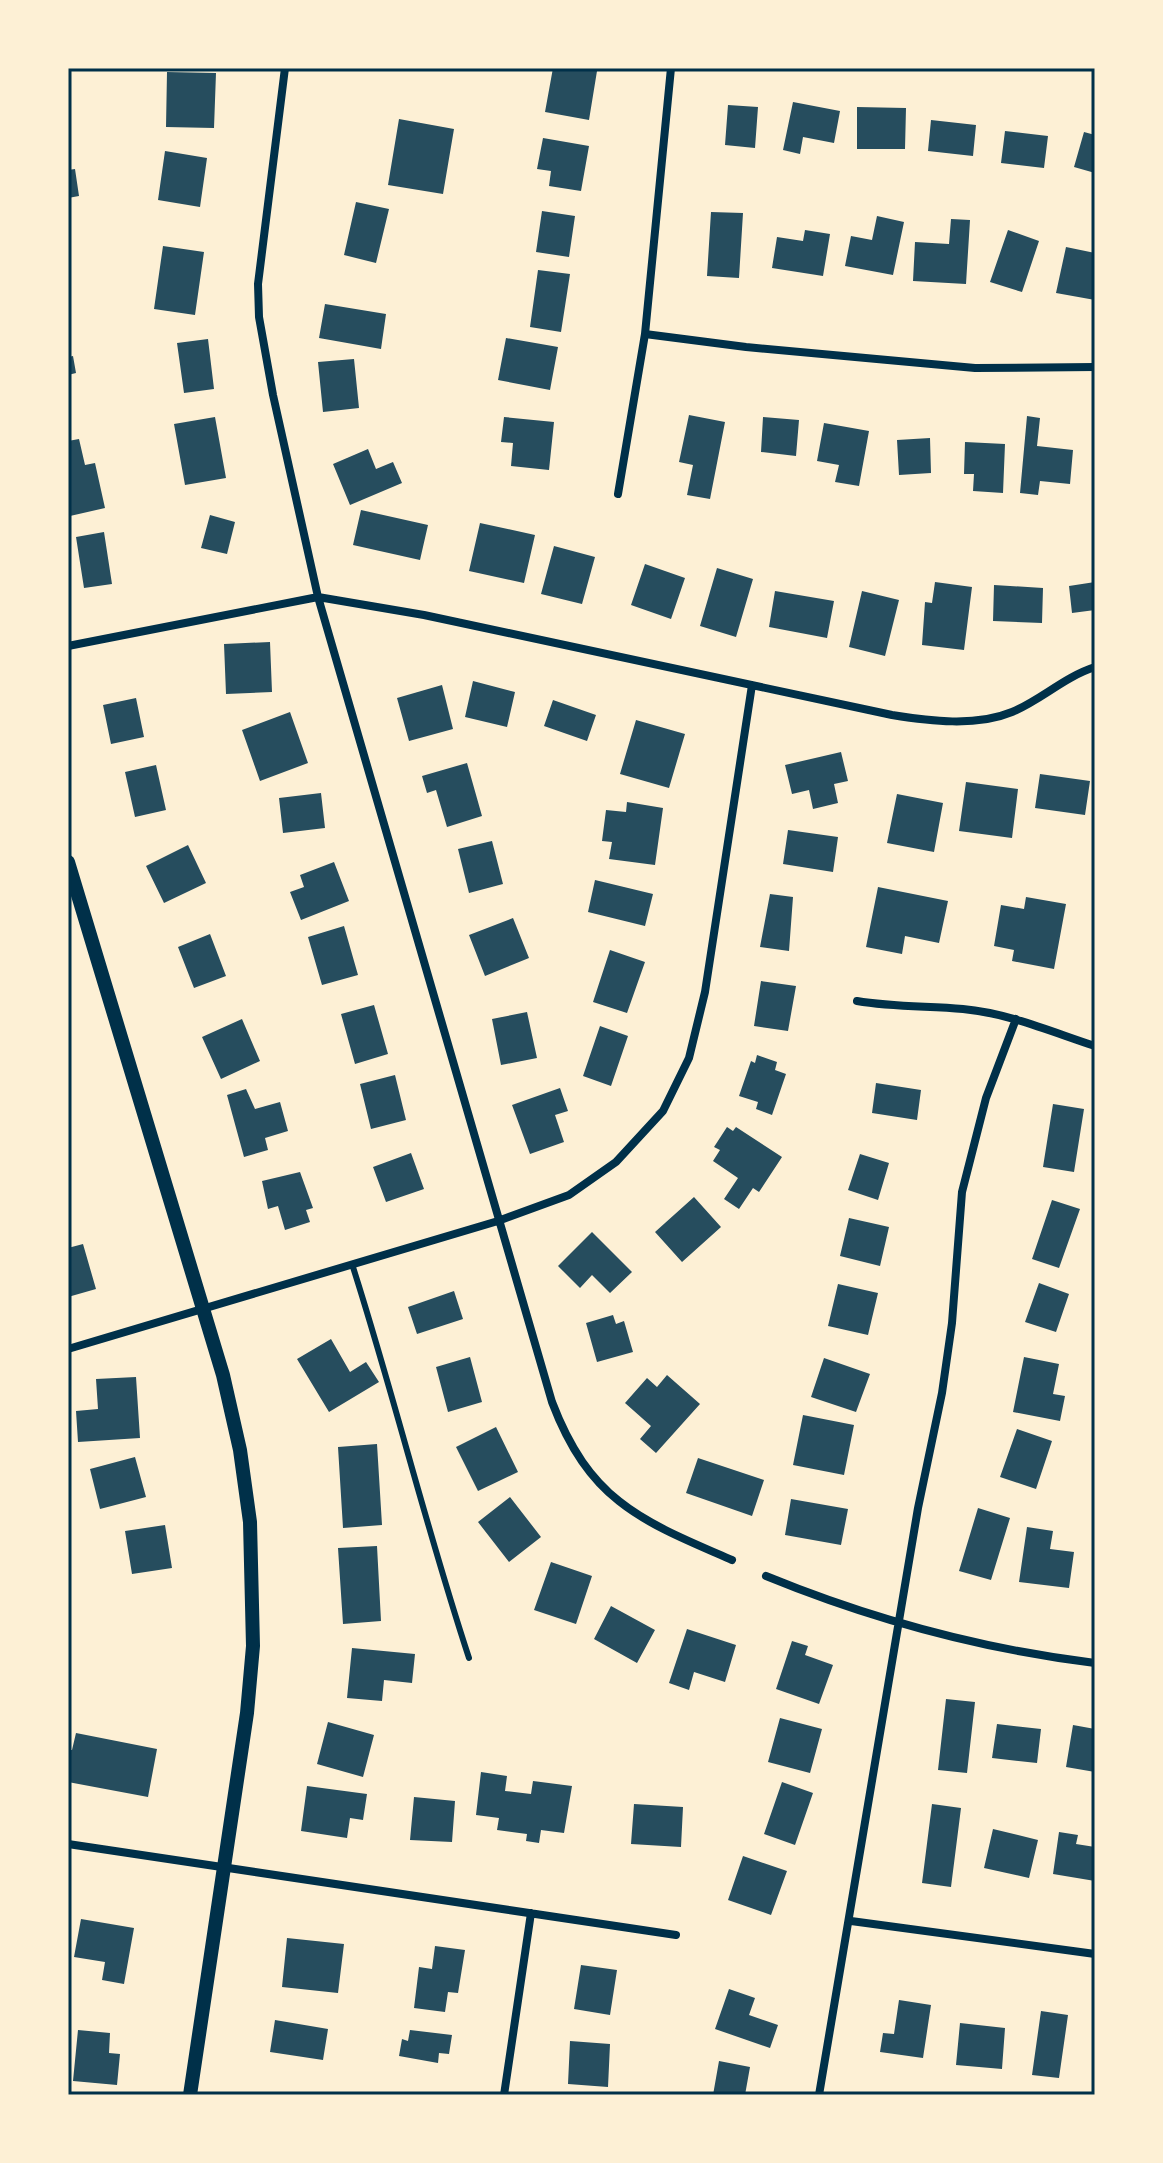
<svg xmlns="http://www.w3.org/2000/svg" width="1163" height="2163" font-family="'DM Sans',sans-serif">
  <style>
    .building { fill: #264d5e }
    .lines { fill: none; stroke-linecap: round; stroke-linejoin: round }
    .service { stroke: #003049; stroke-width: 6 }
    .minor { stroke: #003049; stroke-width: 8 }
    .tertiary { stroke: #003049; stroke-width: 14 }
    .neatline { fill: none; stroke: #003049; stroke-width: 3 }
  </style>
  <rect width="100%" height="100%" fill="#fdf0d5"/>
  <path class="building" d="M553,68L597,71L589,120L545,112Z
    M167,72L216,73L214,128L166,127Z
    M793,102L840,111L834,143L803,137L800,154L783,150Z
    M728,105L758,107L755,148L725,145Z
    M857,107L906,108L905,149H857Z
    M399,119L454,129L443,194L388,185Z
    M931,120L976,125L973,156L928,151Z
    M1005,131L1048,136L1044,168L1001,163Z
    M1084,132L1095,135V173L1074,167Z
    M543,138L589,146L581,191L549,186L551,171L537,169Z
    M165,151L207,158L200,207L158,200Z
    M75,169L79,196L68,198V170Z
    M356,202L389,209L376,263L344,255Z
    M542,211L575,216L569,257L536,252Z
    M711,212L743,213L739,278L707,276Z
    M877,216L904,222L893,275L845,266L851,236L872,240Z
    M951,219L970,220L966,284L913,281L915,242L949,244Z
    M805,230L830,234L823,276L772,268L777,237L803,241Z
    M1008,230L1039,241L1022,292L990,282Z
    M163,246L204,252L195,315L154,309Z
    M1066,247L1095,253V300L1056,293Z
    M538,270L570,274L561,332L530,327Z
    M325,304L386,314L381,349L319,338Z
    M506,338L558,347L550,390L498,380Z
    M208,339L214,389L184,393L177,343Z
    M73,356L76,373L68,375V357Z
    M354,359L359,408L323,412L318,362Z
    M689,415L725,422L710,499L687,495L693,465L679,462Z
    M1027,416L1040,418L1037,446L1073,450L1070,484L1040,481L1038,495L1020,493Z
    M215,417L226,478L185,485L174,424Z
    M504,417L554,422L549,470L511,466L513,443L501,442Z
    M763,417L799,420L796,456L761,452Z
    M824,423L869,431L859,486L835,482L839,465L817,461Z
    M930,438L931,473L899,475L897,440Z
    M79,439L85,465L95,463L105,508L70,516L68,441Z
    M965,442L1005,444L1003,493L973,491L974,474H964Z
    M368,449L376,469L393,462L402,483L350,505L333,464Z
    M361,510L428,525L420,560L353,545Z
    M210,515L235,522L227,554L201,548Z
    M480,523L535,535L524,583L469,571Z
    M104,532L112,584L84,588L76,537Z
    M554,546L595,557L582,604L541,594Z
    M645,564L685,578L671,619L631,605Z
    M717,568L753,579L736,637L700,626Z
    M935,582L972,587L964,650L922,645L925,602L932,603Z
    M1095,582V610L1072,613L1069,586Z
    M994,585L1043,588L1042,623L993,621Z
    M775,591L834,601L827,638L769,627Z
    M862,591L899,600L885,656L849,647Z
    M270,642L272,692L226,694L224,644Z
    M473,681L515,692L507,727L465,717Z
    M442,685L453,729L409,741L397,698Z
    M136,698L144,737L111,744L103,705Z
    M553,700L596,715L587,741L544,726Z
    M290,712L308,763L260,781L242,730Z
    M636,720L685,734L669,788L620,774Z
    M841,752L848,781L834,784L838,803L813,809L809,790L792,794L785,765Z
    M467,763L482,816L447,827L436,790L427,793L422,776Z
    M156,765L166,810L135,817L125,772Z
    M1040,774L1090,781L1085,815L1035,808Z
    M966,782L1018,789L1012,838L959,831Z
    M321,793L325,828L283,833L279,798Z
    M897,794L943,803L934,852L887,843Z
    M627,802L663,808L655,865L609,859L612,842L602,841L606,810L626,812Z
    M788,830L838,837L833,872L783,864Z
    M492,841L503,884L469,893L458,849Z
    M188,845L206,883L164,903L146,866Z
    M334,862L349,901L301,920L290,892L304,887L300,875Z
    M595,880L653,894L645,926L588,912Z
    M878,887L948,901L939,943L905,936L902,954L866,947Z
    M770,894L793,897L789,951L760,947Z
    M1026,897L1066,904L1054,969L1012,961L1014,950L994,946L1001,905L1024,909Z
    M513,918L529,958L485,976L469,935Z
    M344,926L358,975L322,985L308,937Z
    M210,934L226,976L194,988L178,947Z
    M610,950L645,962L627,1013L593,1002Z
    M761,981L796,986L788,1031L754,1026Z
    M374,1005L388,1054L355,1064L341,1014Z
    M527,1012L537,1058L501,1065L492,1019Z
    M242,1019L260,1061L221,1079L202,1037Z
    M600,1026L628,1036L611,1086L583,1076Z
    M757,1055L777,1062L775,1070L786,1074L772,1115L756,1109L758,1102L739,1096L751,1061L755,1063Z
    M395,1075L406,1120L371,1129L360,1084Z
    M876,1083L921,1090L917,1120L872,1113Z
    M560,1088L568,1111L555,1115L564,1142L530,1154L512,1105Z
    M246,1089L255,1109L280,1102L288,1131L265,1138L268,1150L244,1157L227,1095Z
    M1053,1104L1084,1109L1074,1172L1043,1167Z
    M727,1127L733,1131L736,1127L782,1157L759,1192L753,1188L739,1209L724,1199L738,1178L713,1161L720,1150L714,1147Z
    M411,1153L424,1189L386,1202L373,1167Z
    M860,1154L889,1163L878,1200L848,1190Z
    M300,1172L313,1208L306,1210L310,1222L285,1230L278,1206L268,1209L262,1181Z
    M694,1197L721,1227L682,1262L655,1232Z
    M1052,1200L1080,1209L1059,1268L1032,1259Z
    M849,1218L889,1227L880,1266L840,1256Z
    M592,1232L632,1272L610,1293L592,1275L580,1288L558,1266Z
    M83,1244L96,1289L68,1297V1248Z
    M1039,1283L1069,1294L1056,1332L1025,1322Z
    M838,1284L878,1293L868,1335L828,1326Z
    M454,1291L463,1319L417,1334L408,1307Z
    M613,1315L616,1324L624,1321L633,1352L597,1362L586,1323Z
    M331,1339L350,1372L366,1362L379,1382L329,1412L297,1359Z
    M470,1357L482,1402L448,1412L436,1367Z
    M1024,1357L1059,1364L1053,1394L1065,1396L1060,1421L1013,1412Z
    M824,1358L870,1374L856,1412L811,1397Z
    M667,1375L700,1404L656,1453L640,1439L651,1426L625,1403L647,1378L657,1387Z
    M136,1377L140,1438L78,1442L76,1411L98,1409L96,1379Z
    M803,1415L854,1425L844,1475L793,1465Z
    M496,1427L518,1472L478,1491L456,1447Z
    M1017,1429L1052,1441L1036,1489L1000,1477Z
    M377,1444L382,1525L343,1528L338,1447Z
    M135,1457L146,1497L100,1509L90,1469Z
    M698,1458L764,1480L752,1516L686,1493Z
    M510,1497L541,1537L509,1562L478,1522Z
    M791,1499L848,1509L841,1545L785,1535Z
    M978,1508L1010,1518L991,1580L959,1571Z
    M165,1525L172,1568L132,1574L125,1531Z
    M1027,1527L1053,1531L1050,1549L1074,1552L1069,1588L1019,1582Z
    M377,1546L381,1621L343,1624L338,1548Z
    M551,1562L592,1576L576,1624L534,1610Z
    M611,1606L655,1630L637,1663L594,1639Z
    M687,1629L736,1645L725,1682L694,1672L689,1690L669,1683Z
    M792,1641L808,1646L805,1655L833,1665L819,1704L776,1689Z
    M352,1648L415,1654L412,1683L384,1680L382,1701L347,1698Z
    M946,1699L975,1702L967,1773L938,1770Z
    M780,1718L822,1729L810,1773L768,1762Z
    M328,1722L374,1735L363,1777L317,1764Z
    M997,1724L1041,1729L1037,1763L992,1758Z
    M1073,1725L1095,1729V1772L1066,1767Z
    M76,1733L157,1749L148,1797L68,1782V1750H72Z
    M481,1772L507,1776L505,1791L531,1794L533,1781L572,1786L564,1833L541,1830L539,1843L526,1841L527,1834L497,1830L499,1818L476,1815Z
    M782,1782L813,1793L795,1845L764,1834Z
    M307,1786L367,1794L363,1820L350,1818L347,1838L301,1831Z
    M414,1797L455,1801L452,1842L410,1840Z
    M634,1804L683,1807L681,1847L631,1844Z
    M932,1804L961,1808L951,1887L922,1883Z
    M993,1829L1038,1840L1029,1878L984,1868Z
    M1059,1832L1078,1835L1076,1844L1095,1847V1881L1053,1874Z
    M743,1856L787,1871L771,1915L728,1900Z
    M81,1919L134,1928L124,1984L102,1980L105,1962L74,1957Z
    M287,1938L344,1944L338,1993L282,1987Z
    M435,1946L465,1950L458,1993L448,1992L445,2012L414,2008L419,1967L432,1969Z
    M581,1965L617,1970L610,2015L574,2009Z
    M729,1989L755,1998L749,2015L778,2025L770,2048L715,2029Z
    M899,2000L931,2005L923,2058L880,2052L883,2033L894,2034Z
    M1041,2011L1068,2015L1059,2078L1032,2075Z
    M275,2020L328,2029L323,2060L270,2052Z
    M960,2023L1005,2028L1002,2069L956,2065Z
    M78,2030L110,2033L109,2053L120,2054L117,2085L73,2081Z
    M410,2030L452,2035L449,2054L439,2053L438,2063L399,2056L402,2039L408,2041Z
    M570,2041L610,2044L608,2087L568,2084Z
    M719,2061L750,2067L745,2095H713Z"/>
  <g class="lines">
    <path class="service" d="M352,1264C394,1395 426,1528 469,1658"/>
    <path class="minor" d="M285,68L258,284L259,317L273,395L318,597L552,1402C590,1502 642,1521 732,1560
      M645,334L746,347L975,368L1095,367
      M618,494L645,334L671,68
      M68,646L318,597L424,615L892,715C929,721 976,727 1012,712C1041,700 1064,677 1095,667
      M857,1001C892,1007 927,1006 963,1009C1008,1013 1052,1032 1095,1046
      M68,1349L498,1221L569,1195L616,1162L663,1111L689,1058L705,992L752,685
      M766,1576C871,1619 981,1649 1095,1663
      M68,1844L676,1935
      M851,1921L1095,1954
      M504,2095L531,1913
      M819,2095L918,1508L942,1393L952,1323L962,1192L986,1098L1016,1019"/>
    <path class="tertiary" d="M68,862L223,1375L240,1450L250,1522L253,1646L247,1713L190,2095"/>
  </g>
  <rect width="1163" height="2163" fill="none" stroke="#fdf0d5" stroke-width="140"/>
  <rect x="70" y="70" width="1023" height="2023" class="neatline"/>
</svg>
